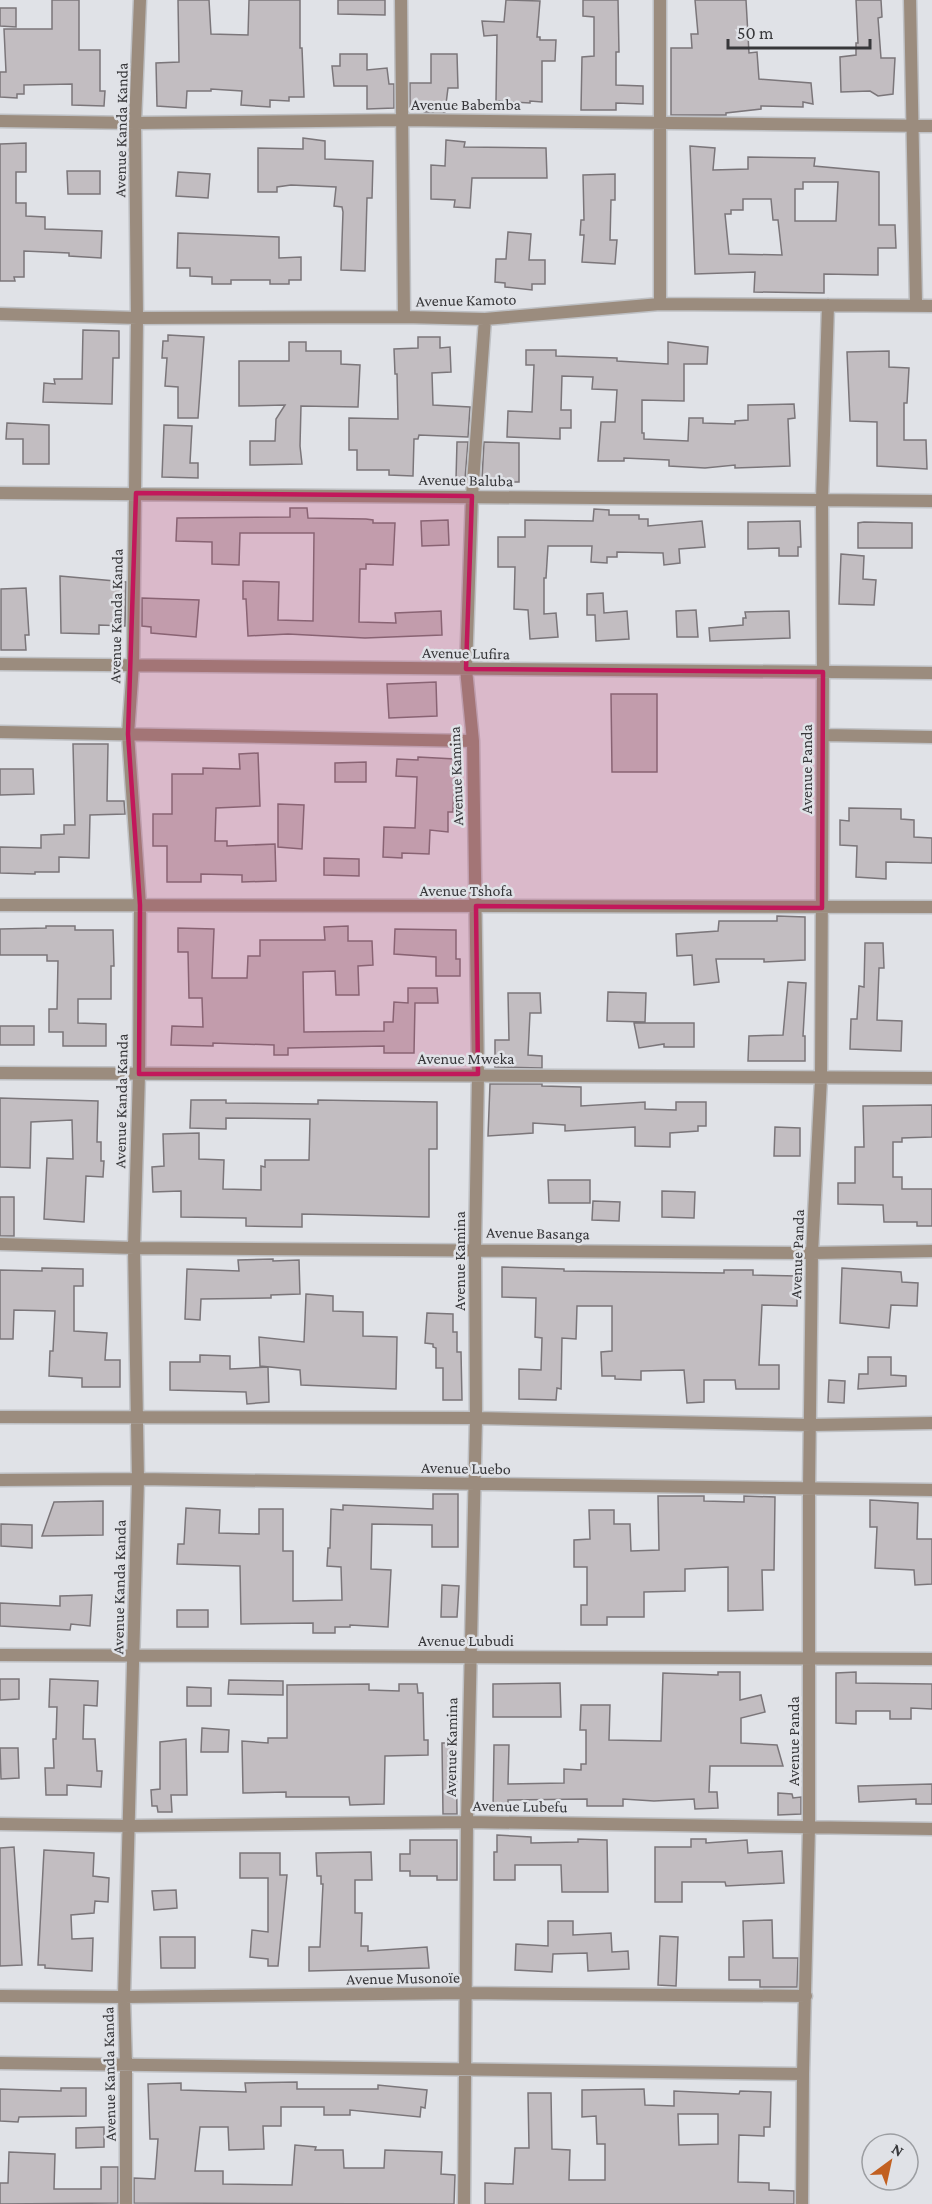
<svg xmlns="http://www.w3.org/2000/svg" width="932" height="2204" font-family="'Crimson Pro',serif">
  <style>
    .building { fill: #c2bdc1; stroke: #7b767a; stroke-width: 1.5; fill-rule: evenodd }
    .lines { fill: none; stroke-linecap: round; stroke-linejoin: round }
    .street-casing { stroke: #bec0c4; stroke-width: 15 }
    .street { stroke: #9b8c7e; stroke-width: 12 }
    .marked { fill: #c2185b; fill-opacity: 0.2; stroke: #c2185b; stroke-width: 4.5; stroke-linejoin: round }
    .labels { text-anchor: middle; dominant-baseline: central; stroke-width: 5; stroke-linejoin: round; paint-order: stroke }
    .street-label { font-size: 16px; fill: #37373a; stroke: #e0e2e7 }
  </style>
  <rect width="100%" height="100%" fill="#e0e2e7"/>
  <path class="building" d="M52,0H79V50H100V91H105L104,106L72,105V84L24,85V94H17V98L0,97V72H6L4,29H52Z
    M178,0H209L211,34L248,35L249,0H300V48H302L304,97H289V101L270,100V107L241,105L242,91L211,89V91H187L186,108L157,106L156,63L179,62Z
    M338,0H385V15L338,14Z
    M506,0L540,1L537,37H540V40H556L555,61H542V102L530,101V103L496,101L497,35L484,36L482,21L504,22Z
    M583,0H618L619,52H616V85L643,86V104L616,103V110H581L582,57L594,56V17L583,16Z
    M695,0H746L749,53L757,52L759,79L811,83L813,104L803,102V107L761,106V109L726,113V115H671V48H692L691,34H698Z
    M856,0H881L882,17L878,18L881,58H895L893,94L878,96L870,91L841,92L840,57L856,55V43H858Z
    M0,8H16V27L0,26Z
    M340,54H367V70L387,68L389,84H394V108L367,109V86H334L332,66H340Z
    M431,54H457L458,88H448L445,112H424V109L410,107V83H431Z
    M303,138L325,141V159L373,161L372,198H367L365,271L341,270L343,212L342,207L334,206L336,187L291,185L277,187V192H258V148L303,149Z
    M446,140L465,142L464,147L546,148L547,178H472L470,208L454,207L455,200L431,199V165L445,166Z
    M26,143V172H16V203H26V216L45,217V229L102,231L101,258L69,256V253L24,251V277H14L15,281H0V144Z
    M690,146L715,148L713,170L748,169V157L815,158L814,166L879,172V225H895L896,248H878V275L824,274V293L754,292L755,272L695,274ZM803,182H838L836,221H795V189H803ZM743,199H771L773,220H778L782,255L729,254L725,214H731V210H743Z
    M67,171H100V194H68Z
    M178,172L210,174L208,198L176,196Z
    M615,174V200H611L610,240H617L615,264L582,262L584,235H580L581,220H584L583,175Z
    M508,232L531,234L529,260H545V284H532V290L505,287V283L495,282L496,259H506Z
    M178,233L279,237V258L301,257V280H289V284H270V280H231V284H212V277L190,276V268H177Z
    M83,330L119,331V358H113L112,404L43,402L44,383L55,384L54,379H82Z
    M168,335L204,337L198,418H178V387L165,386L167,358H162L163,341H168Z
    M418,337H440V348L450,347L451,372L432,373L433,405L470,407L468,437L419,435L418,439H414L413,476L389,475V470H357V450H349V418L398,419L397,374H395L394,349L418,348Z
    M289,342H306V351H341V364L360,365L358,407L301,406L300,446L302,464L250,465V441H275L276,419L285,405L239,406V361H289Z
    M668,342L708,347L707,364H684V401L642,400V433H644V439L688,441L689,418H703V423L735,424V421L748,420V405L794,404L795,418L788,419L790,466L735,468V465L705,468L669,466V460L624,458V461H598L601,422H615L617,390L592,389L593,377L562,376L561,410H571V428H560V439L507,437L508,411L532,412L534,365H526V350H556V356L617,358V361L668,364Z
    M889,351V367L909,368L907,403H904V440H926L927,469L877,466V422L850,421L847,352Z
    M7,423L49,425V464H23V439H6Z
    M164,425L192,426L190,463H198V478L162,477Z
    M457,442H468L465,479H456Z
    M484,442L519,443V482H493V479H482Z
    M290,508H307L308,518L366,519L373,520V523H395L393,565L366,564V569H360L359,622L396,623L395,613L441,611L442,635L365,638L288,634L248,636L246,599H243V581L279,582L278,620L313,621L314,533H240L239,565L212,564V542L176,541L177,518L290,517Z
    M594,509L609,510V515H639V519H648V526L702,521L705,547L679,549L680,563L664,565L663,553L617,552V557H607V563L591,562L592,546H548L546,578H544V614L556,613L558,637L530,639L528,610L514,609L515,567H498V537H525V520L593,521Z
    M448,520L449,545L422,546L421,521Z
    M800,521L801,547H798V556H779V548L748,549V522Z
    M864,522L912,523V548H858V523Z
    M841,554L864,556L863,579L876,580L874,605L839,604Z
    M60,576L126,582L125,626L99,625V634L61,633Z
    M26,588L29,635H25L26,650H1V589Z
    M603,593L604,613L627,611L629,639L596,641L595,615H587V594Z
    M142,598L199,600L196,637L151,633V627L142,626Z
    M696,610L698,637H677L676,611Z
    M789,611L790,638L710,641L709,628L743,625V618H746L745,612Z
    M436,682L437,716L389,718L387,684Z
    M611,694H657V772H612Z
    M73,744H108L107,801H124L125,814L90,815L89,858L59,857V872H35V874L0,873V847L41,848V835L64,834V825H75Z
    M258,753L260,806L216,808L215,841H227V846L275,844L276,881L242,882V875L201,874V882H167V846H153V814H172V774H203V768L240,769L239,754Z
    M418,757L455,759L453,812H448V832L430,830L429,854L402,853V858L383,857L384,827L415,828L417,777L396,776L397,759L418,760Z
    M366,762V782H335V763Z
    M0,769H33L34,794L0,795Z
    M278,804L304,805L302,849L278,847Z
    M849,808L901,809V819L914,820V837L932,838V863L886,862V879L856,877L857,846L840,845V820L849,821Z
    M324,858L359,859V876L324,875Z
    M777,916L805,917V960L764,962V959H716L719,982L694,985L692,955L677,956L676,934L718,931L719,921H777Z
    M46,926H75V930H113L114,966H111V999H78V1023L106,1024V1046H63V1032H49V1009H57L58,961H47V955H0V929L46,928Z
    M348,926V941H372L373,965L358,966L359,995H336L335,971L303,972L304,1032L384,1031V1022H393L394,1002L408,1003V988H437L438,1003H415L414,1053H384V1046L288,1048V1055H274V1045L213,1043V1046L171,1045L172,1026L203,1027L202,998H189L188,952H178V928L214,929L212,978H247L248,956H260V940H325L324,927Z
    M395,929L456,930V959H460V976H436V957L394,954Z
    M865,943H883L884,968H879L877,1020L902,1021L901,1051L850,1049L851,1019H857L859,986L864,987Z
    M788,982L806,983L803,1036H805V1061H748L749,1036L783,1035Z
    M608,992L646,993L645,1022L607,1021Z
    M508,993H540L541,1013H530L528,1055L542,1056V1068L495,1067V1040H509Z
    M634,1023H694V1047H664V1044L639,1048Z
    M0,1026H34V1045H0Z
    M490,1084H542V1086L581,1087V1106L645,1102V1109L676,1110V1102H706V1126H698V1131L670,1133V1147L635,1146V1127L565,1131V1125L533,1123V1133L488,1136Z
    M0,1098L98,1101L97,1142H101V1161H104L103,1177L86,1176L84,1222L44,1219L47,1158L73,1159L72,1120L31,1122L30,1168L0,1167Z
    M191,1100H226V1103L318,1104V1100L437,1102V1149H429V1217L302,1214V1227L246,1226V1218L181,1217V1191L153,1192L152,1167L164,1166L163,1134L199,1133V1159L224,1160L223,1189L261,1190V1166L265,1167V1160H309L310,1119L226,1118V1129L190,1128Z
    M932,1105V1137L902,1138V1142H893V1177H902V1189H932V1226H917V1222H884L883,1205L838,1204V1183H855V1147H864L863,1106Z
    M775,1127L800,1128V1156H774Z
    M548,1180H590V1203H549Z
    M662,1191L695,1192L694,1218L662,1217Z
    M0,1197H14V1236H0Z
    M593,1201L620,1202L619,1221L592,1220Z
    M273,1259V1261L299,1260L300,1294L271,1295V1298H268L201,1299L200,1320L185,1319L187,1269L239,1271L238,1260Z
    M502,1267L564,1269V1271L724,1273V1270H753V1275L797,1276V1306L762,1305L759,1365H779V1389H736L735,1380H704V1402L687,1403L684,1370L641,1371V1380L615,1379V1376H602L601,1352L612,1351V1306H577L576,1339L562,1338L561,1389L557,1388L556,1400L519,1399V1369L541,1370L542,1338L535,1337L536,1298L502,1297Z
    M42,1268L83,1269V1286H74V1331L107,1333L105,1360H120V1387H82V1378L49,1376L50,1351H53L55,1311L14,1310L13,1339H0V1270L42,1271Z
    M842,1268L901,1272L902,1282L918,1283L917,1306L891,1305L889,1328L840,1323Z
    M306,1294L333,1296V1311L363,1312V1336L397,1337L396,1389L301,1385L300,1370L260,1366L259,1337L304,1342Z
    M427,1313L453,1314V1332H457V1352H461L462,1400H443V1368H436V1348L433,1347V1344L425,1343Z
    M200,1355L230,1356V1369L268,1367L269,1402L247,1404L246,1392L170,1390V1362H200Z
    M868,1357H891V1375L906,1376V1386L858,1389L859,1374H868Z
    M829,1380L845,1381L844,1403L828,1402Z
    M433,1494H458V1547H432V1525L372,1524L371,1569L391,1570L388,1627L350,1625V1627H335V1633H313V1623L241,1624L240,1566L177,1564L178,1544H184L186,1508L220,1510L219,1533L259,1534V1509H283V1551H293V1601L342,1600L341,1567L327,1566L328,1548H330L331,1509L343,1510V1505L433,1509Z
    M658,1496H704V1501L744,1502V1496L775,1497L774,1570H762L763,1610L728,1611V1567L685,1569V1591L644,1592V1617H607V1625H581V1605H587V1567H574V1540L590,1539L589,1510H614V1524H630L631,1551L659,1550Z
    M870,1500L918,1503L917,1539H932V1584L915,1585L914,1570L875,1568L877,1527H870Z
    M103,1501V1535L42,1536L54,1502Z
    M1,1524L32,1525V1548L1,1546Z
    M442,1585L459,1586L457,1617H441Z
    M92,1595L90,1626L71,1624L70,1630L0,1626V1603L60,1606V1596Z
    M177,1610H208V1627H177Z
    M718,1672H740V1700L761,1695L765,1712L741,1718V1743L777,1745L783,1766H710L709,1792H717L718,1808L695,1809L694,1799L654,1801L623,1799V1806H587V1799L508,1800V1810H493L494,1745H509L508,1784L564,1783V1769L581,1770V1764H586V1730H580L581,1705H610L609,1740L661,1741L663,1673L718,1675Z
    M856,1672V1683L932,1684V1709L911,1708V1719H890V1711H856V1724L836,1723V1673Z
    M0,1679H19V1699L0,1700Z
    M50,1679L98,1681L97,1706L84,1705L83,1739H95L97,1771H102L101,1787L67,1785V1795H46L45,1768H54L53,1739H56L57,1707H49Z
    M229,1680L283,1681V1695L228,1694Z
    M560,1683L561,1717H493V1684Z
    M369,1684V1690L399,1691V1684H417L418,1693H423L424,1740H428V1755L385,1756L384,1804L350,1805L349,1797H286V1792L243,1793L242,1741L268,1743V1738H287V1685Z
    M187,1687L211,1688V1706H187Z
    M202,1728L229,1730L228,1752H201Z
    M186,1739L187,1795H171L172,1812H158L157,1806H152L151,1790L160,1789V1742Z
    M442,1743H456L457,1814H443Z
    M0,1748H18L19,1778L1,1779Z
    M932,1784V1804H916V1799L859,1802L858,1786Z
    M778,1793L792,1794L793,1798L801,1797V1814L778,1815Z
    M497,1835L531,1837V1843L578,1842V1839L607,1840L608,1892H562L561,1865H515V1880H494V1852H497Z
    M691,1839H706V1843L747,1840L748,1853L782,1851L784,1883L726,1886L725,1882H682V1902H655V1847H691Z
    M410,1840H457V1880H437V1876H410V1871H400V1854H410Z
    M14,1847L22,1965L0,1966V1848Z
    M44,1850L94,1853L93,1876L109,1878L108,1902L95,1901L94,1913L71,1915L72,1939L93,1938L92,1971L45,1968V1965H38Z
    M371,1852L372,1880H355V1913H362L361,1946H368V1951L427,1947L429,1968L309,1971V1947H320L323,1884H321V1876H317L316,1853Z
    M240,1853H280V1875H287L278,1966H268V1959L250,1957L252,1930L268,1932V1878H240Z
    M176,1890L177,1908L154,1910L152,1891Z
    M772,1920L773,1958H798L797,1987H760V1980H729V1957H744L743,1921Z
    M548,1921H573V1935L611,1933L612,1952L628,1951L629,1969L588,1971L587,1953L553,1954L552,1972L515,1970L516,1944L548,1946Z
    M660,1936L678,1937L676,1986L658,1985Z
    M160,1937H195V1968H161Z
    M297,2082V2089H378V2085L427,2090L425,2108L421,2107L420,2117L350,2110V2115H324V2107H281V2126H263L264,2149L229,2150L228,2127H200L195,2171H223V2184L292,2185L295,2145L316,2147L315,2150H343L344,2168H384L385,2150L442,2152L441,2174L455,2175L454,2204L134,2203V2178L155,2179L158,2139H150L148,2084L181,2083V2090L246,2092L245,2083Z
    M61,2088H86V2116L19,2117L18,2122L0,2121V2089L61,2091Z
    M644,2089L645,2105L674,2106V2091L739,2094L740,2091L771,2092L770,2127H764V2136L739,2135L738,2182L769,2183V2190L794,2191V2204H485V2183L513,2184L515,2148H529L528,2093H551L552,2149L570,2150L569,2180H605V2144H597L596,2116L582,2117V2090ZM678,2114H718V2144L679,2145Z
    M104,2127V2147L76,2148V2128Z
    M9,2152L55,2154L54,2189H101V2167H118V2203L0,2204V2183H8Z"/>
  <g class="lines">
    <g class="street-casing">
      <path id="street" d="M401,0L404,317
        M910,0L916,304
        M0,121L135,123L402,120L932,126
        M660,304V0
        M0,314L137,318L404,317L485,319L660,304L932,306
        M0,493L932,501
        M0,664L932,673
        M0,732L473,741
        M823,735L932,737
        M0,905L932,907
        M0,1073L932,1078
        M0,1244L134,1248L812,1253L932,1251
        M0,1417L476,1418L811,1425L932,1423
        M0,1480L138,1479L932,1490
        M0,1655L932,1659
        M0,1824L130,1826L467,1822L932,1829
        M0,1996L124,1997L465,1993L806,1996
        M0,2063L803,2074
        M126,2204V2065L124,1997L138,1479L134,1248L139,1074L140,905L128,734L133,665L137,318L135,123L140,0
        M464,2204L467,1822L476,1418L475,1249L478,1074L473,741L466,669L472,496L485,319
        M802,2204L803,2074L809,1827V1489L812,1253L821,1079L823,672L822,500L828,305"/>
    </g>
    <use href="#street" class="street"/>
  </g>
  <path class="marked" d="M136,493L472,496L466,669L823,672L822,908L476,906L478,1074H139L140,905L128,734Z"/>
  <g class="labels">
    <g class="street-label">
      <text x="466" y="104">Avenue Babemba</text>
      <text transform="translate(121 130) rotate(-89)">Avenue Kanda Kanda</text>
      <text transform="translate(466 300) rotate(-1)">Avenue Kamoto</text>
      <text transform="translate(466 480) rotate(1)">Avenue Baluba</text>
      <text transform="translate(116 616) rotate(-89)">Avenue Kanda Kanda</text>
      <text transform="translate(466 653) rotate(1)">Avenue Lufira</text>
      <text transform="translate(806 769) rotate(-90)">Avenue Panda</text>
      <text transform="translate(456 776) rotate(-92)">Avenue Kamina</text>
      <text x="466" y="890">Avenue Tshofa</text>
      <text x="466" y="1058">Avenue Mweka</text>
      <text transform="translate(121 1101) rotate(-89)">Avenue Kanda Kanda</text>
      <text transform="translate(538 1233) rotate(1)">Avenue Basanga</text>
      <text transform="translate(797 1254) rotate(-88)">Avenue Panda</text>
      <text transform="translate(459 1261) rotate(-90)">Avenue Kamina</text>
      <text transform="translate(466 1468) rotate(1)">Avenue Luebo</text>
      <text transform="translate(119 1587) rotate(-89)">Avenue Kanda Kanda</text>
      <text x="466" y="1640">Avenue Lubudi</text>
      <text transform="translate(793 1741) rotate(-90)">Avenue Panda</text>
      <text transform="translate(451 1747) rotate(-89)">Avenue Kamina</text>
      <text transform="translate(520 1806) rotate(1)">Avenue Lubefu</text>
      <text transform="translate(403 1978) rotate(-1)">Avenue Musonoïe</text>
      <text transform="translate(109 2074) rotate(-91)">Avenue Kanda Kanda</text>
    </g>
  </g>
  <g transform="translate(890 2162) rotate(33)"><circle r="28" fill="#e0e2e7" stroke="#9c9ea2" stroke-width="1.5"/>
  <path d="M0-4.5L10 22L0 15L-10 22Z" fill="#c26021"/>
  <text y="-9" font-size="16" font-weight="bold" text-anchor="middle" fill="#37373a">N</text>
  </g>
  <path d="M728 39v9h142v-9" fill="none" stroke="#37373a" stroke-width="3"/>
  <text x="737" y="39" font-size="18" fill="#37373a" stroke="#e0e2e7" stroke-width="4.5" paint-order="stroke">50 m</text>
</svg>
